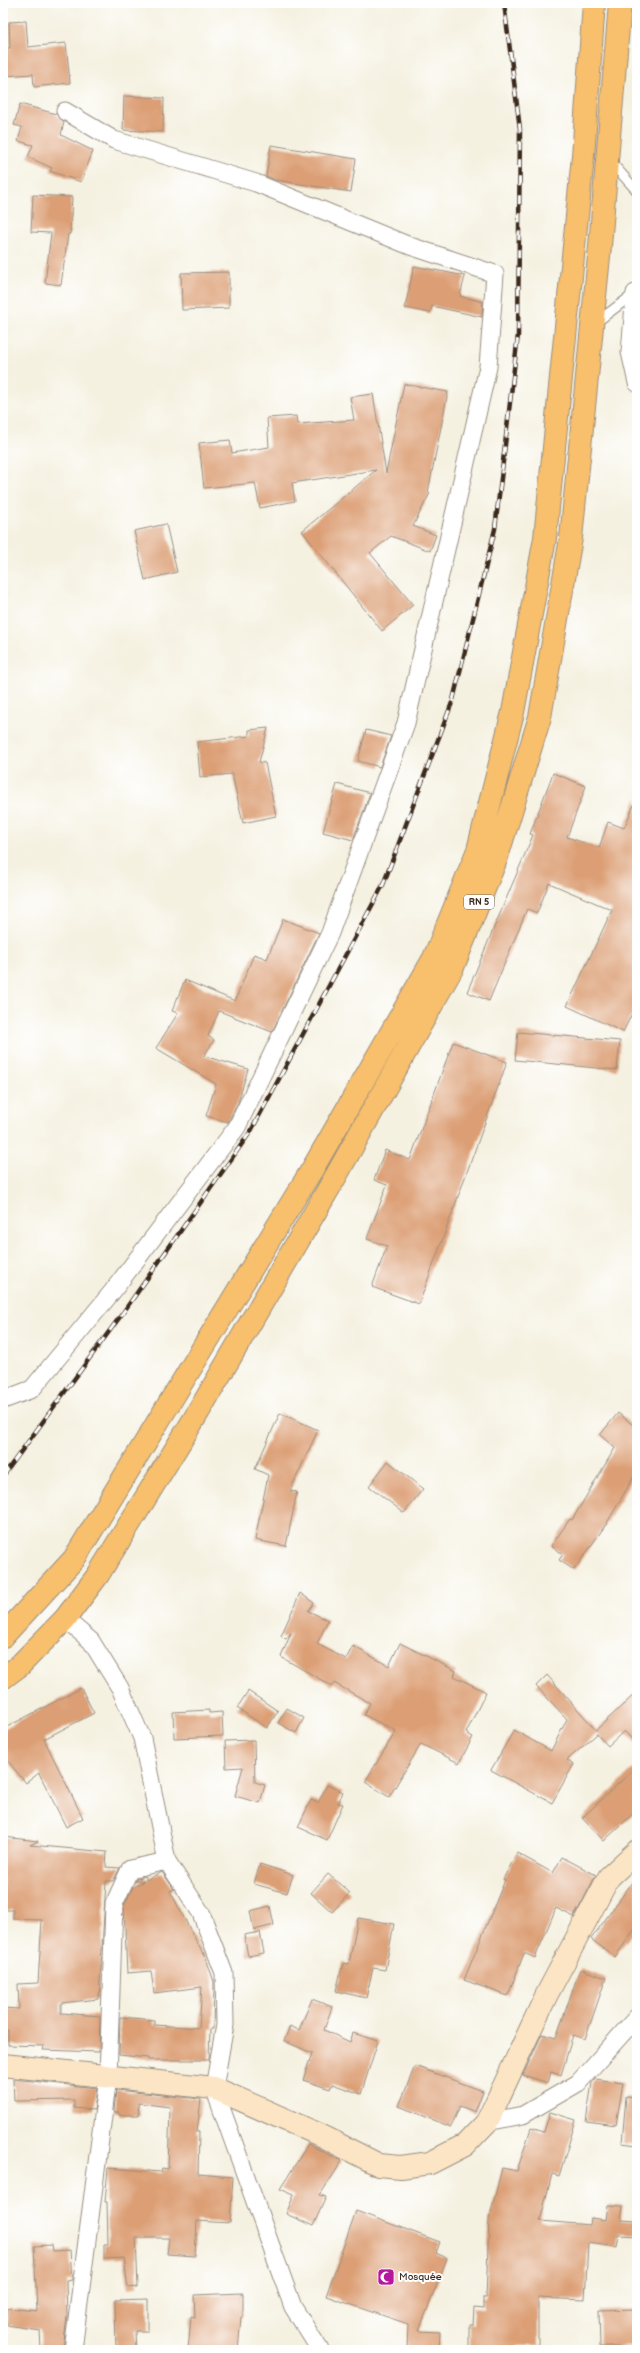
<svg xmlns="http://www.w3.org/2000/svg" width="640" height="2353" font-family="'Balsamiq Sans',sans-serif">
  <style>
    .building { fill: #dc9f75 }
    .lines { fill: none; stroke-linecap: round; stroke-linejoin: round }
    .lane-casing { stroke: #988e80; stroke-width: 11 }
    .street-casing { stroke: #988e80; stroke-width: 19 }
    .secondary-casing { stroke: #988e80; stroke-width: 24 }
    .highway-casing { stroke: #988e80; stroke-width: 24 }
    .lane { stroke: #fff; stroke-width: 9 }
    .street { stroke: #fff; stroke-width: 17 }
    .secondary { stroke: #fce5c4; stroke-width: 22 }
    .highway { stroke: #f8bf6c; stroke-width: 22 }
    .rail-casing { stroke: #3b2a1e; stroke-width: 4.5 }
    .rail { stroke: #fff; stroke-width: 3; stroke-dasharray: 9; stroke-linecap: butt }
    .labels { text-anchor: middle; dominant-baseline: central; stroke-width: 4; stroke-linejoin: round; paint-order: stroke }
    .shield { fill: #fff; stroke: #766a62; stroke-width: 1 }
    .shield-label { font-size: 9px; font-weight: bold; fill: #3b2a1e }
    .poi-label { font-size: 10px; fill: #3b2a1e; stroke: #fff; text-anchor: start }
  </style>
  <rect width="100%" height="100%" fill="#fff"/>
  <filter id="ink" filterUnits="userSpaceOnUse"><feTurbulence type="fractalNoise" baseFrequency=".025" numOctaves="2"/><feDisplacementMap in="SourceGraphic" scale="8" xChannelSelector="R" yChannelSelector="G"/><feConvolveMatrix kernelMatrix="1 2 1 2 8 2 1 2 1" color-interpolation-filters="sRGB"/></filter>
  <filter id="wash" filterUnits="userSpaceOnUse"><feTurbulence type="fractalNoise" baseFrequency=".012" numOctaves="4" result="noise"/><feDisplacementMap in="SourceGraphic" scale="16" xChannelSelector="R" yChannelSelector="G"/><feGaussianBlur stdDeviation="0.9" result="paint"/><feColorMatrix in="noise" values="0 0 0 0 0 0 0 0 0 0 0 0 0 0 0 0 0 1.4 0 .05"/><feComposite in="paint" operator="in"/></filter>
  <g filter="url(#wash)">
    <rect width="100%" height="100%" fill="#f5f1e1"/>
    <g id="blocks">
      <path class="building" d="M26,21L28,47L66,43L70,83L34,87L33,74L3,76V48H10L9,22Z
        M124,96L164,98L163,132L123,130Z
        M20,104L56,114L64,122L61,135L93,151L81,182L50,171L52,168L28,157L33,145L18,141L22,127L14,125Z
        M271,145L356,159L351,192L275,180L266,176Z
        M33,195L72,197L70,234H68L61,285L45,283L51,233L31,232Z
        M414,266L465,276L460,296L483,302L482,317L432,306L430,313L405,308Z
        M229,272V308L182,310L181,273Z
        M404,384L448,392L428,492L430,493L413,526L436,535L430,551L391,536L370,553L413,605L382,631L302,531L376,470L292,483L295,501L260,508L255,483L204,488L199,443L230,440L232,453L269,447L267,418L296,416L297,424L354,420L350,397L373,394L386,473Z
        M166,524L177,572L145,580L134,531Z
        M268,728L259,762L265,763L276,816L243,823L232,774L200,777L197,742L249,736V730Z
        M366,730L391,736L380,767L358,761Z
        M553,773L586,786L567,837L599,848L608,822L624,828L637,798V1003L623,1032L567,1006L612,910L549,883L537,913L527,909L489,1001L467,992L533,835L530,834Z
        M337,784L370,793L353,840L323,832Z
        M283,919L319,933L272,1032L219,1011L208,1036L214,1040L204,1056L248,1069L238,1102L228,1122L206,1116L216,1084L156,1048L178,1013L172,1011L185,980L235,1001L254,954L267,959Z
        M518,1032L620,1041L617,1070L515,1060Z
        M453,1042L507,1062L419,1304L372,1287L387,1246L367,1239L387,1185L374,1180L385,1150L410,1160Z
        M280,1413L318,1430L290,1491L297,1492L286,1546L255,1540L268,1475L255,1469Z
        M618,1413L637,1428V1471L607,1523L574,1570L559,1560L563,1554L551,1546L570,1519L572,1520L615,1448L600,1435Z
        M388,1461L423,1489L404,1513L369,1486Z
        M300,1593L314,1603L308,1611L328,1620L317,1644L346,1659L353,1646L389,1666L400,1643L456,1671L454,1676L486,1692L466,1733L473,1737L459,1763L421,1744L389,1797L365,1782L396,1731L364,1715L370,1703L334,1683L332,1686L281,1657L291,1633L286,1639L281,1636Z
        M547,1675L596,1730L637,1692V1744L624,1731L608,1746L597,1734L567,1760L574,1764L552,1803L491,1770L514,1730L551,1751L567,1719L536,1686Z
        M81,1688L94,1713L44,1739L83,1818L66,1827L39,1773L26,1783L7,1760L3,1752V1729Z
        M248,1691L278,1711L267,1728L237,1708Z
        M287,1708L304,1718L296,1733L278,1723Z
        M209,1710V1713L222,1712L223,1736L174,1738L173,1712Z
        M254,1740L255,1782L265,1785L260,1803L235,1796L243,1767L226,1768L225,1741Z
        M637,1766V1810L604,1841L582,1818Z
        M327,1785L343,1792L338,1803L343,1804L327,1840L298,1827L311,1800L318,1803Z
        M3,1837L38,1841L30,1845L107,1852L106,1867L120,1868L113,1881H106L99,1999L61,2003V2013L100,2016L99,2052L43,2050L44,2046L8,2045V2030H3V2008L19,2009L18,1984L38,1983L42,1920L13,1919V1910H3Z
        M517,1853L553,1873L562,1857L596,1875L574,1917L556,1908L535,1958L524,1953L508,1996L464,1980L505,1880L503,1879Z
        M260,1864L293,1875L287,1893L254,1884Z
        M162,1872L174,1889L170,1891L204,1956V1952L214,1982L213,2029H210L209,2060H148V2058L119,2055L120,2017L154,2020V2025L199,2028L202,1987L154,1993L151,1971L127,1973L124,1906L133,1887L144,1881H135L137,1878L146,1876V1880Z
        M328,1874L350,1893L332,1912L311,1893Z
        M637,1876V1926L615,1957L591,1939Z
        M270,1906L274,1925L254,1930L250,1911Z
        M358,1918L394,1924L385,1970L373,1968L366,1998L336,1991L343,1963L349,1964Z
        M260,1932L264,1953L248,1956L244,1935Z
        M580,1969L606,1978L585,2039L573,2035L561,2075L551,2072L548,2083L523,2075L542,2034L556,2038Z
        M312,1999L332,2007L324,2030L350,2042L353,2033L378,2041L361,2094L332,2084L330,2089L303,2080L312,2053L284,2041L290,2026L299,2030Z
        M415,2066L483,2091L475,2112L460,2106L451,2127L399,2106Z
        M13,2079L97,2088L94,2110L74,2108V2100L14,2101Z
        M595,2079L623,2083L616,2125L586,2121L592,2083Z
        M116,2090L201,2099L197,2132H199L198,2174L233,2177L230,2223L197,2221L195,2256L167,2254L169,2238H136L138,2287L128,2288L124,2258L104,2259V2244H108L107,2202H105L108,2168L161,2172L162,2168L168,2169L170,2107L138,2103L139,2115H119V2112H114Z
        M626,2096L637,2097V2145L622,2143Z
        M550,2112L576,2120L559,2176L552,2174L540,2221L590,2225L591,2218L606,2220L608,2205L623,2206L621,2220L637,2221V2236L619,2235L617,2247L588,2243L585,2300L538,2298V2345H517V2350H469V2324H473L474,2308L483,2309V2298H486L489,2220L502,2168L517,2171L531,2128L544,2132Z
        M308,2144L342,2161L320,2195L326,2197L313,2226L286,2214L294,2195L280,2189Z
        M356,2211L440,2242L436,2253L447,2258L419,2331L440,2332L439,2350H407L408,2324L326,2296Z
        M51,2245L52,2251L70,2250L72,2280L66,2281L67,2316L63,2350H41L40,2330L6,2325L8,2308L37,2311L34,2246Z
        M243,2293V2317H241L238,2350H188L191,2316L195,2317L194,2295Z
        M148,2299V2331H135L136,2350H116L115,2300Z
        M635,2309V2312H637V2347H600L599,2310Z"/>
    </g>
  </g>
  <g filter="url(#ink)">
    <use href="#blocks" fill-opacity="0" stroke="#988e80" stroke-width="1"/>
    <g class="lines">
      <g class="lane-casing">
        <path id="lane" d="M610,161L637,191
          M594,324L635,293"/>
      </g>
      <g class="street-casing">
        <path id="street" d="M635,293L630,352L637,383
          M3,1400L32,1389L112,1292L237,1127L330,933L406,723L488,367L495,274L410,246L256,183L114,140L65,111
          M65,1619L91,1641L120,1688L142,1738L167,1861L201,1913L224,1973L225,2025L214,2088L293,2307L320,2350
          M487,2122L523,2115L578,2083L637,2017
          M73,2350L108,2077L114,1904L130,1869L167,1861"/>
      </g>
      <g class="secondary-casing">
        <path id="secondary" d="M3,2065L214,2088L320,2135L379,2165L401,2167L430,2163L465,2145L487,2122L546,1996L609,1877L637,1851"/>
      </g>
      <g class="highway-casing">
        <path id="highway" d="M3,1636L74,1559L313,1168L434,958L478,850L513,712L545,538L583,156L594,3
          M3,1678L19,1666L65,1619L98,1575L196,1416L332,1183L453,967L497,857L540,717L571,538L600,246L620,3"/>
      </g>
      <use href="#lane" class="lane"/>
      <use href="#street" class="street"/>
      <use href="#secondary" class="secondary"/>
      <use href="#highway" class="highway"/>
      <g class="rail-casing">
        <path id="rail" d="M3,1476L122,1314L251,1131L383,885L453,700L495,529L518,335L520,129L504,3"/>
      </g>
      <use href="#rail" class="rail"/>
    </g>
  </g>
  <defs>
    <g id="mosque-square" transform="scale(0.9)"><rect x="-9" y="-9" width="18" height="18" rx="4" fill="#b5179e" stroke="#fff"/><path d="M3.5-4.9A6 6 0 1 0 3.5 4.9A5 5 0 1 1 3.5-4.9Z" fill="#fff"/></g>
  </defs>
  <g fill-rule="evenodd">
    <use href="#mosque-square" x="386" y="2277"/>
  </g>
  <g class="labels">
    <rect class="shield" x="464" y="895" width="30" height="14" rx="3"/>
    <g class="shield-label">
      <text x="479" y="902">RN 5</text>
    </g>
    <g class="poi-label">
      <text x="399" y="2277">Mosquée</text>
    </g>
  </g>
  <rect width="640" height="2353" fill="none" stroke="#fff" stroke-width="16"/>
</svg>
